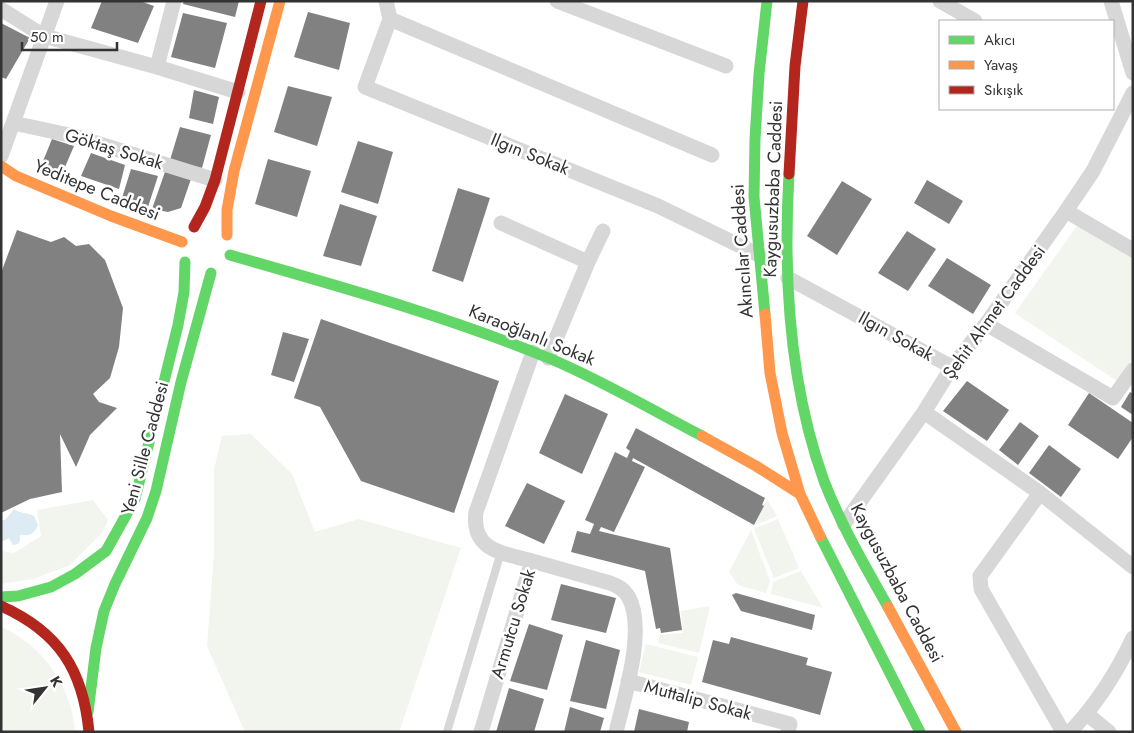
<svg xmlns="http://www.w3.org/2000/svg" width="1134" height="733" font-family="Jost,sans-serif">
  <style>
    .green { fill: #f1f5ed }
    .water { fill: #ddebf3 }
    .building { fill: #818181 }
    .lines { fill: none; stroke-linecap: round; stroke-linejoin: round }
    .lane { stroke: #d7d7d7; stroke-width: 8 }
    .street { stroke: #d7d7d7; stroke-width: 15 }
    .fast { stroke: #63d668; stroke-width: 11 }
    .slow { stroke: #ff974d; stroke-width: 11 }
    .jam { stroke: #b3261e; stroke-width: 11 }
    .labels { text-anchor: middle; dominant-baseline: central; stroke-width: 5; stroke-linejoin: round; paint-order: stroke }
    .street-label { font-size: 18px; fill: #333; stroke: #fff }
  </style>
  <rect width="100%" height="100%" fill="#fff"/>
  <path class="green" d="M1079,223L1133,254V358L1117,381L1015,313Z
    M251,434L292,474L315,532L359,519L461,548L399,732H245L207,646L214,554V469L222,436Z
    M767,499L777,516L755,525Z
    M93,500L108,520L102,533L70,565L33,579L1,584V551L14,553L41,536L37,510Z
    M778,519L799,568L774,578L754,529Z
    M751,530L770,581L766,593L738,585L729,572Z
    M801,571L823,608H824L771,594L773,582Z
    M710,606L699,653L658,643L660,635L683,633L681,611Z
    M1,627C35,641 61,673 71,708C73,716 74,724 75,732H1Z
    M646,644L698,657L691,685L639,672Z"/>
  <path class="water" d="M14,509C20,514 27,512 34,516L38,525C34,534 30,536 20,535V540L18,544L13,545L9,538L1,542V520H5Z"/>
  <path class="building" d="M102,1H140L154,6L138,43L91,28Z
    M184,1H239L235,17L183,4Z
    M308,12L350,23L339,70L294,57Z
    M183,13L227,23L215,68L171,57Z
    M1,23L30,38L6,79L1,77Z
    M288,86L332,97L317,146L274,132Z
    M194,90L219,97L213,124L189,118Z
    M180,127L211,135L202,168L170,160Z
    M52,139L74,146L62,174L41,166Z
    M358,141L393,152L378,204L341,192Z
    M91,153L125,165L119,189L81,176Z
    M268,159L311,171L297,217L255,204Z
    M131,169L158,176L148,207L122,198Z
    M166,169L191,179L181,208L168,212L152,209Z
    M927,180L963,201L949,224L914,203Z
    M842,181L872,199L837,255L807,236Z
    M458,188L490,198L463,282L432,271Z
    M340,204L377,216L361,266L323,256Z
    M17,230L51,242L64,237L76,246L89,244L105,260L123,308L119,347L110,378L93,394L99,402L117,408L90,435L76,467L60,434L62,492L30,499L1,513V273Z
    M907,231L936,249L908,291L878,273Z
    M947,258L991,285L973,314L928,286Z
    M321,319L499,381L454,513L361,481L320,407L294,398Z
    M283,332L309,339L294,382L271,375Z
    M967,381L1009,410L987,441L943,411Z
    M1130,392L1133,394V415L1121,407Z
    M1089,393L1133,423V437L1118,459L1068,425Z
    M565,394L608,414L582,474L539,453Z
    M1020,422L1039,436L1018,465L999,450Z
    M636,428L765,498L762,505L764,506L754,525L633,458L632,461L645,467L614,532L601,527L599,531L670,548L682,630L661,633L660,628L656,629L645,571L571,552L577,531L590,534L594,524L585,520L615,452L627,458L630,451L626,448Z
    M1049,445L1081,469L1061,497L1029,473Z
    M527,483L565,501L544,544L505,526Z
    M561,584L616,598L606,633L551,620Z
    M736,593L815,615L812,630L741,611L732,595Z
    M529,624L563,635L547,690L510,681Z
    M731,637L808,658L806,665L832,672L820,715L702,682L713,640L729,644Z
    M586,640L620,650L606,709L570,701Z
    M509,688L544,699L534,732H496Z
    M570,707L604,718L600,732H564Z
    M639,709L689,722L687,732H634Z"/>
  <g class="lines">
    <path class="lane" d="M447,732L501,552"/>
    <path class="street" d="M386,1L390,19L712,155
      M557,1L726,66
      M940,1L975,21
      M1111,1L1133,73
      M1,9L44,36L157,67L238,92
      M390,19L365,87L658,206L759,255
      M157,67L174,1
      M13,123L74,136L215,180
      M1,156L57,1
      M1066,211L1133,250
      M501,223L588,262L548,358
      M588,262L603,231
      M788,278L952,367
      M986,324L1113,398L1133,370
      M924,412L1040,493L1133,567
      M1040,493L980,576L981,589L1063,732
      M844,524L924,412L952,367L986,324L1066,211L1093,171L1133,93
      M532,561L610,583C618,586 624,589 628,596C647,628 624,698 616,732
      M628,681L790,724L788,732
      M1087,714L1109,732
      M481,732L532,561C503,553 471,551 476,512L533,352
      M1070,732C1096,705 1117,672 1133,638"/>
    <path class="fast" d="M789,174C783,276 789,384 824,481C841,525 865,566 888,607
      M230,255C338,286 447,316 551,359C603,381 652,410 702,436
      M765,314L754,197L755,139L759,74L767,1
      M820,536L920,732
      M1,597L18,596L51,587L75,574L106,551L135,499L178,325L184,292L185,262
      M88,712L96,648L104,611L115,584L147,518L156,491L181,382L211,273"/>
    <path class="slow" d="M1,166L16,176L111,216L182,242
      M227,235V210L234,171L280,1
      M765,314L770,373L782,433L800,494L820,536
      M702,436L756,466L800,494
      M888,607L956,732"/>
    <path class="jam" d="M789,174L795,66L803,1
      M194,227L205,207L215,180L261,1
      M1,606C59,632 83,670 89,732"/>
  </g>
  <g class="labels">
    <g class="street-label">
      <text transform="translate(114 149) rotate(17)">Göktaş Sokak</text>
      <text transform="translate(530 154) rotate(22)">Ilgın Sokak</text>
      <text transform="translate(773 189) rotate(-88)">Kaygusuzbaba Caddesi</text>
      <text transform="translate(97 190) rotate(22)">Yeditepe Caddesi</text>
      <text transform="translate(742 251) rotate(-94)">Akıncılar Caddesi</text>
      <text transform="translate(994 312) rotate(-54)">Şehit Ahmet Caddesi</text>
      <text transform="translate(532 335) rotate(22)">Karaoğlanlı Sokak</text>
      <text transform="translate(896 336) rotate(29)">Ilgın Sokak</text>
      <text transform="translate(145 448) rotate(-75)">Yeni Sille Caddesi</text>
      <text transform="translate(897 583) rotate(62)">Kaygusuzbaba Caddesi</text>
      <text transform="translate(513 624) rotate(-73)">Armutcu Sokak</text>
      <text transform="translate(698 700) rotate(15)">Muttalip Sokak</text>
    </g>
  </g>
  <rect width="1134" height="733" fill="none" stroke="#333333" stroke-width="5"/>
  <rect x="939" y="20" width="175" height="90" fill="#ffffff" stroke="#adadad"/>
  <rect x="949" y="36" width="25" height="8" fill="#63d668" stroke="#adadad"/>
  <text x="984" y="45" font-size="15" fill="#333333">Akıcı</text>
  <rect x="949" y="61" width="25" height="8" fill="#ff974d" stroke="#adadad"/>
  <text x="984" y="70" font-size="15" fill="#333333">Yavaş</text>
  <rect x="949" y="86" width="25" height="8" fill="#b3261e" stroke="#adadad"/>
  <text x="984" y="95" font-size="15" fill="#333333">Sıkışık</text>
  <g transform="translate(45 688) rotate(60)" stroke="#ffffff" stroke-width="4" paint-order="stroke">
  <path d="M0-4L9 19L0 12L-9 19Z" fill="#333333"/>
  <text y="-8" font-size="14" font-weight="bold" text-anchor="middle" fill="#333333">K</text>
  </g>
  <path d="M22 42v8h95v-8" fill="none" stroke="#333333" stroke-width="2.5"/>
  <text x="30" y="42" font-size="15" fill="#333333" stroke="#ffffff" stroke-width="4" paint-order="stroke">50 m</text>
</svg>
